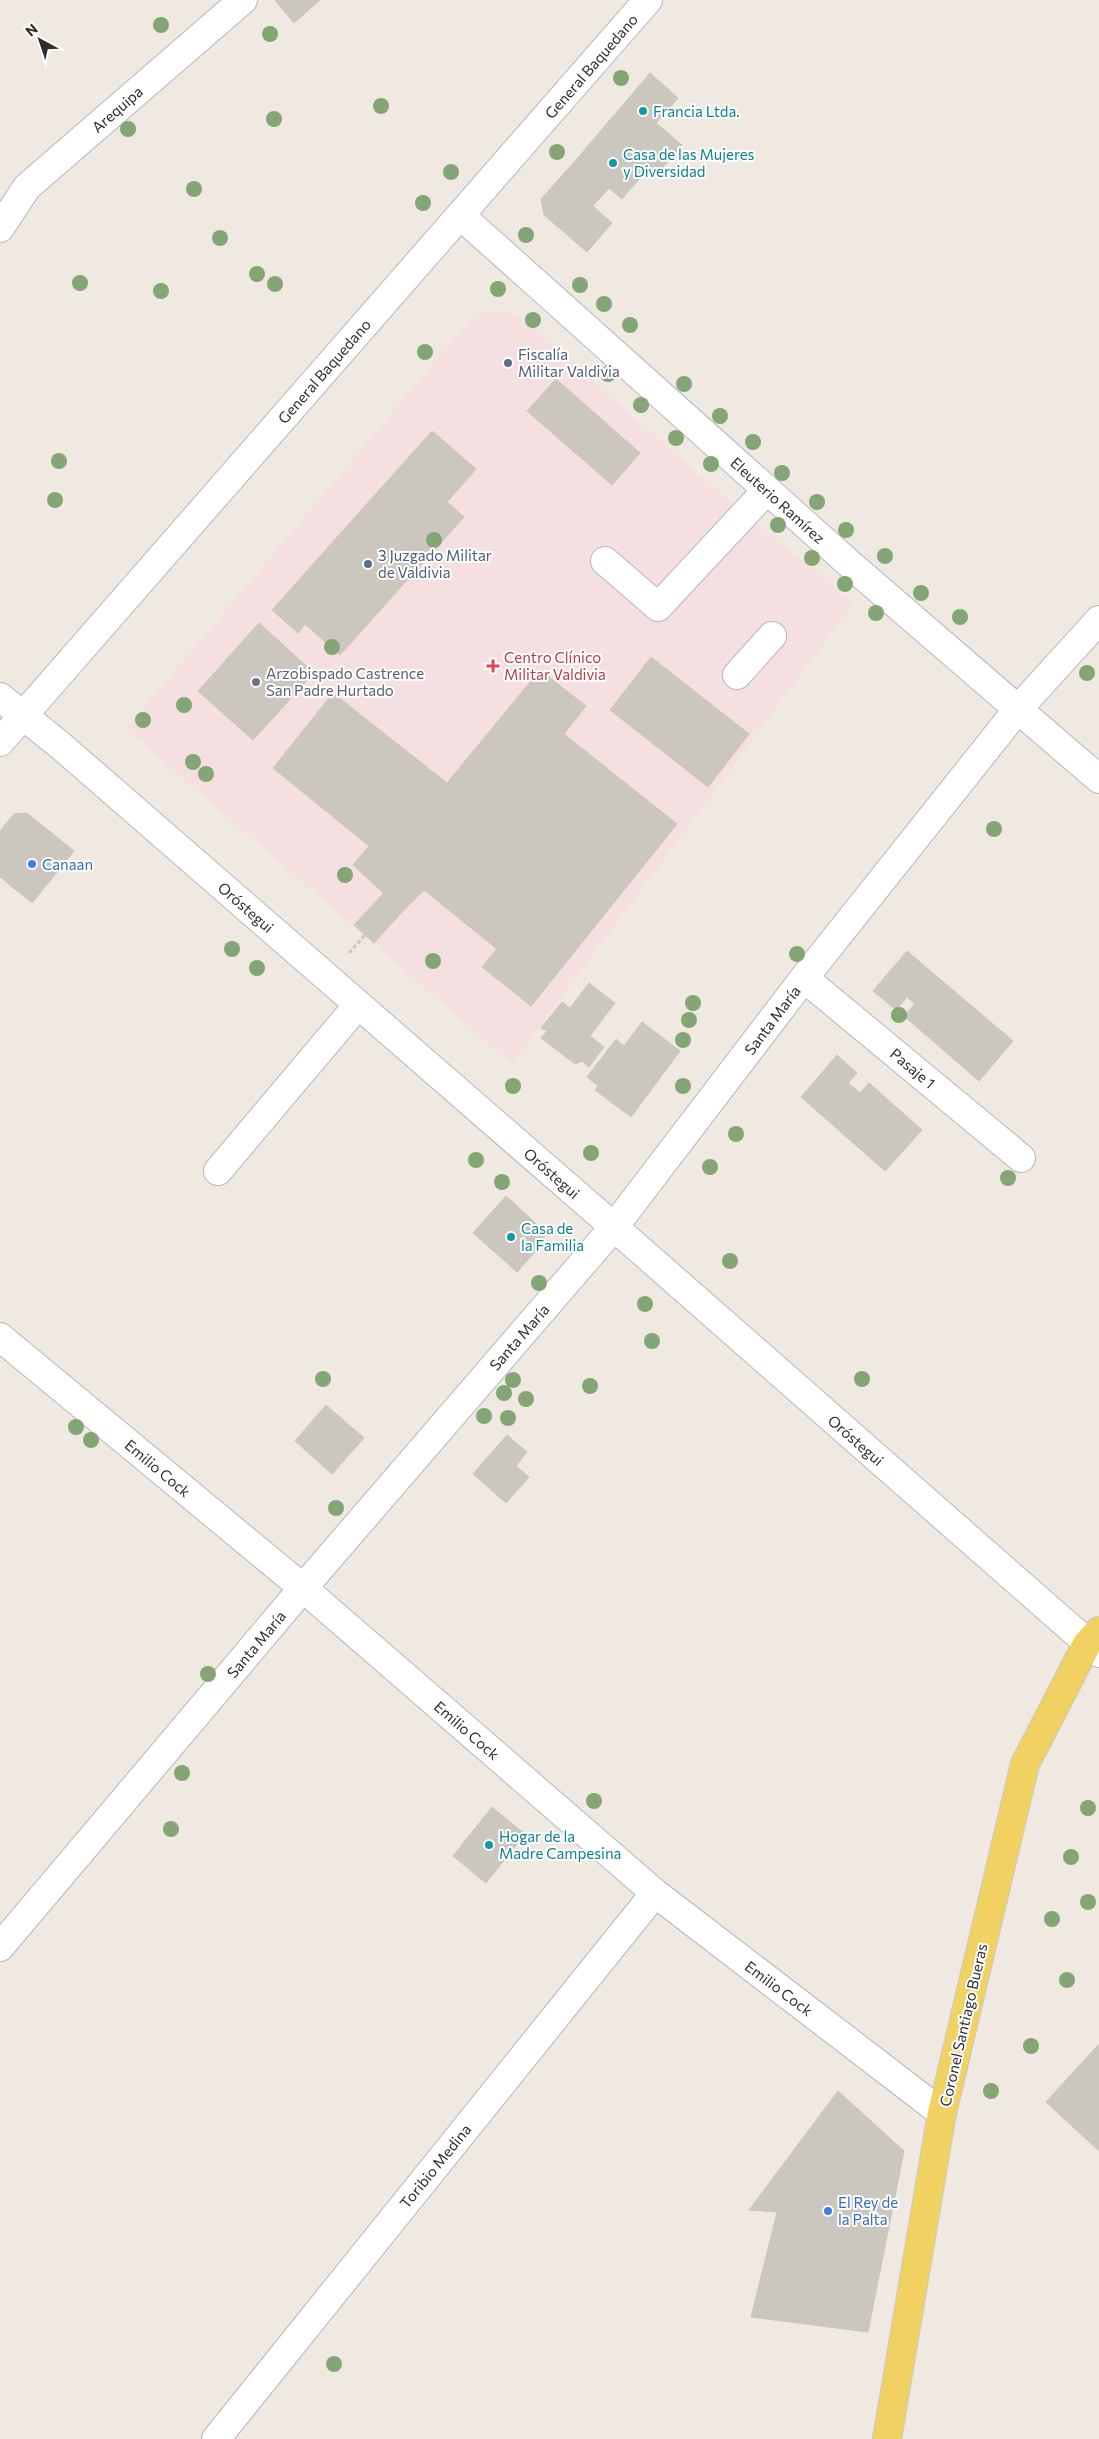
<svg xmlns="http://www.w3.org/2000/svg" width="1099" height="2439" font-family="Commissioner,sans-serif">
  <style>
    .medical { fill: #f5dfe0 }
    .building { fill: #cbc7bf; stroke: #cbc5ba }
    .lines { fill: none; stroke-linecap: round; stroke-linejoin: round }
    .minor-casing { stroke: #b4b7c1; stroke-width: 30 }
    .major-casing { stroke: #c9c9c9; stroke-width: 30 }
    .path { stroke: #c9c9c9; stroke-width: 3; stroke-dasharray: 4 2.5; stroke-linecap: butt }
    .minor { stroke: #fff; stroke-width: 28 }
    .major { stroke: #f2d163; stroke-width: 28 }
    .tree { fill: #84a574 }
    .culture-dot { fill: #0f9aa8; stroke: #fff; stroke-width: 2 }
    .service-dot { fill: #5c6f8a; stroke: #fff; stroke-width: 2 }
    .health-dot { fill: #e0444e; stroke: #fff; stroke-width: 2 }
    .worship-dot { fill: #6b7280; stroke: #fff; stroke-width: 2 }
    .shop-dot { fill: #3f7fe0; stroke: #fff; stroke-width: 2 }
    .labels { text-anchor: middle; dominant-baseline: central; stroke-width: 4; stroke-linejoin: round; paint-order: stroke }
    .street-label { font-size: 15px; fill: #2e2e2e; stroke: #fff }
    .culture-label { font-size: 15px; fill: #0d838f; stroke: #fff; text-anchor: start }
    .service-label { font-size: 15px; fill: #4e5e75; stroke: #fff; text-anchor: start }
    .health-label { font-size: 15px; fill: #be3a42; stroke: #fff; text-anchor: start }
    .worship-label { font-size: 15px; fill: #5b616d; stroke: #fff; text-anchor: start }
    .shop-label { font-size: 15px; fill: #366cbe; stroke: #fff; text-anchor: start }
  </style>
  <rect width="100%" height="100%" fill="#efe9e1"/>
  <path class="medical" d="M476,313H514L745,514L854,603L512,1064L126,729Z"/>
  <path class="building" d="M275,0H320L294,23Z
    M650,73L678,98L656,123L682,145L658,173L604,127Z
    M604,127L650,166L622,199L576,160Z
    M576,160L609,188L593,206L612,223L587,252L544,215L541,199Z
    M556,379L640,453L612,485L527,411Z
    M432,431L476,469L447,502L464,517L340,655L305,624L298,633L272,610Z
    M259,623L314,673L253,740L198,691Z
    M651,657L749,734L708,787L610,710Z
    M540,670L586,706L564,734L677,824L531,1006L482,967L497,949L424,890L403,911L353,865L369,846L273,768L333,693L447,783Z
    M27,813L74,851L32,903L0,877V831L14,814Z
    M384,893L403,911L374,943L354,925Z
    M907,951L1013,1041L979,1081L904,1016L915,1004L907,997L896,1010L873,991Z
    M589,983L615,1003L590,1036L604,1047L589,1067L582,1061L575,1064L541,1038L547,1031L541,1028L562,1002L570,1008Z
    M642,1022L680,1051L631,1117L595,1090L598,1086L587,1077L616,1039L624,1046Z
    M837,1055L857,1073L848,1083L860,1093L869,1083L922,1130L885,1171L801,1097Z
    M506,1196L543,1230L545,1241L517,1272L473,1233Z
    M326,1405L364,1438L332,1474L295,1441Z
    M507,1435L527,1452L516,1466L529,1477L506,1503L473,1474Z
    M492,1807L525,1834L486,1883L453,1856Z
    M1099,2044V2151L1046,2102Z
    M838,2091L904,2151L868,2332L751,2317L777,2212L749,2210Z"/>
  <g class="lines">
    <g class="minor-casing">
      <path id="minor" d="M460,215L852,566L1099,779
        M0,228L27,187L243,0
        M605,561L658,607L767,490
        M737,675L772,636
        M0,697L61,746L614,1227L1099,1653
        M0,742L648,0
        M804,978L1021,1158
        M218,1171L358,1005
        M0,1337L303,1588L655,1893L942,2113
        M0,1947L303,1588L614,1227L804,978L1018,709L1099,620
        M216,2439L655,1893"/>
    </g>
    <g class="major-casing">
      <path id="major" d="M887,2439L942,2113L1025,1764L1087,1644L1099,1631"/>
    </g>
    <path class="path" d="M349,953L365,935"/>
    <use href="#minor" class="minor"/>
    <use href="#major" class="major"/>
  </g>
  <g class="tree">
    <circle cx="161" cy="25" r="8"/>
    <circle cx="270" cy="34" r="8"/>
    <circle cx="621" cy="78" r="8"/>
    <circle cx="381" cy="106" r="8"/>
    <circle cx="274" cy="119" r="8"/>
    <circle cx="128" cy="129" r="8"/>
    <circle cx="557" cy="152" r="8"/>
    <circle cx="451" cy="172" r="8"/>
    <circle cx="194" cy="189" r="8"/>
    <circle cx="423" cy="203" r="8"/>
    <circle cx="526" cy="235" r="8"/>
    <circle cx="220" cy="238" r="8"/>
    <circle cx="257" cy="274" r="8"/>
    <circle cx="80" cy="283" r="8"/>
    <circle cx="275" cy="284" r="8"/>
    <circle cx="580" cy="285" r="8"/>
    <circle cx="498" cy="289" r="8"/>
    <circle cx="161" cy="291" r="8"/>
    <circle cx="604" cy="304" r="8"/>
    <circle cx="533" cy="320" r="8"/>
    <circle cx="630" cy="325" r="8"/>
    <circle cx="425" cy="352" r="8"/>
    <circle cx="608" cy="374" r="8"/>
    <circle cx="684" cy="384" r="8"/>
    <circle cx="641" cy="405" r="8"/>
    <circle cx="720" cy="416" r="8"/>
    <circle cx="676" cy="438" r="8"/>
    <circle cx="753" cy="442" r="8"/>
    <circle cx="59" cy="461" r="8"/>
    <circle cx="711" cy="464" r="8"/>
    <circle cx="782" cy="473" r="8"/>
    <circle cx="55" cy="500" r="8"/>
    <circle cx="817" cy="502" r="8"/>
    <circle cx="778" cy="525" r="8"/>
    <circle cx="846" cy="530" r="8"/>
    <circle cx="434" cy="540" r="8"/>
    <circle cx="885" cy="556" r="8"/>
    <circle cx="812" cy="558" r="8"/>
    <circle cx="845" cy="584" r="8"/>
    <circle cx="921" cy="593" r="8"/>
    <circle cx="876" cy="613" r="8"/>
    <circle cx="960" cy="617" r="8"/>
    <circle cx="332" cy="647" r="8"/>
    <circle cx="1087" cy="673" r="8"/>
    <circle cx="184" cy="705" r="8"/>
    <circle cx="143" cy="720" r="8"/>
    <circle cx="193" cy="762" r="8"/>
    <circle cx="206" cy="774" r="8"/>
    <circle cx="994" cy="829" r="8"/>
    <circle cx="345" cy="875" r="8"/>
    <circle cx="232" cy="949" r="8"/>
    <circle cx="797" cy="954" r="8"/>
    <circle cx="433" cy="961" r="8"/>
    <circle cx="257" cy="968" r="8"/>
    <circle cx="693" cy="1003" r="8"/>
    <circle cx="899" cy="1015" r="8"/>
    <circle cx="689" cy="1020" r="8"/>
    <circle cx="683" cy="1040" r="8"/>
    <circle cx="513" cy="1086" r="8"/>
    <circle cx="683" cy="1086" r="8"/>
    <circle cx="736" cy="1134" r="8"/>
    <circle cx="591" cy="1153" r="8"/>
    <circle cx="476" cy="1160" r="8"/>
    <circle cx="710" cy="1167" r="8"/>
    <circle cx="1008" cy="1178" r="8"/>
    <circle cx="502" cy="1182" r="8"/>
    <circle cx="730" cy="1261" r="8"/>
    <circle cx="539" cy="1283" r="8"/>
    <circle cx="645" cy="1304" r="8"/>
    <circle cx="652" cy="1341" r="8"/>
    <circle cx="323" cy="1379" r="8"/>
    <circle cx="862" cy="1379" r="8"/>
    <circle cx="513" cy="1380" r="8"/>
    <circle cx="590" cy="1386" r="8"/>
    <circle cx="504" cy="1393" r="8"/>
    <circle cx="526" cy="1399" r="8"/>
    <circle cx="484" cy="1416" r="8"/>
    <circle cx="508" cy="1418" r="8"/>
    <circle cx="76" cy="1427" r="8"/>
    <circle cx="91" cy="1440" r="8"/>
    <circle cx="336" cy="1508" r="8"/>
    <circle cx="208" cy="1674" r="8"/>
    <circle cx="182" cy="1773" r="8"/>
    <circle cx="594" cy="1801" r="8"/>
    <circle cx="1088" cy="1808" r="8"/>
    <circle cx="171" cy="1829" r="8"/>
    <circle cx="1071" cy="1857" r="8"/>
    <circle cx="1088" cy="1902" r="8"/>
    <circle cx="1052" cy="1919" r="8"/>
    <circle cx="1067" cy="1980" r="8"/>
    <circle cx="1031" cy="2046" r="8"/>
    <circle cx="991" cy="2091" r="8"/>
    <circle cx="334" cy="2364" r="8"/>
  </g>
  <g class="culture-dot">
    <circle cx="643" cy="111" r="5"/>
    <circle cx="613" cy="163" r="5"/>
    <circle cx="511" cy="1237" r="5"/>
    <circle cx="489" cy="1845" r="5"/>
  </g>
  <g class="service-dot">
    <circle cx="508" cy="363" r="5"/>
    <circle cx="368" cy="564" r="5"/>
  </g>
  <path class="health-dot" d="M490.5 658.5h5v5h5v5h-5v5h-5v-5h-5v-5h5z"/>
  <circle class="worship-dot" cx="256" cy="682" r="5"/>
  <g class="shop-dot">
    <circle cx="32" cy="864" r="5"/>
    <circle cx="828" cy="2211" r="5"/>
  </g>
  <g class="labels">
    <g class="street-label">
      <text transform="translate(591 66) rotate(-49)">General Baquedano</text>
      <text transform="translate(117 109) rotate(-41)">Arequipa</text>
      <text transform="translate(324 371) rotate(-49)">General Baquedano</text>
      <text transform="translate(778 500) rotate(42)">Eleuterio Ramírez</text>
      <text transform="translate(246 907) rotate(41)">Oróstegui</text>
      <text transform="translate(772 1020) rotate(-53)">Santa María</text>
      <text transform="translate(913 1068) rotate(40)">Pasaje 1</text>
      <text transform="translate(552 1173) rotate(41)">Oróstegui</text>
      <text transform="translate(519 1337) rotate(-49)">Santa María</text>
      <text transform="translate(856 1440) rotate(41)">Oróstegui</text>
      <text transform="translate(158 1468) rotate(40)">Emilio Cock</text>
      <text transform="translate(256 1644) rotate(-50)">Santa María</text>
      <text transform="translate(467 1730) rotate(41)">Emilio Cock</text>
      <text transform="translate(779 1988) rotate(37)">Emilio Cock</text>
      <text transform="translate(963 2025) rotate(-77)">Coronel Santiago Bueras</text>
      <text transform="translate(435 2166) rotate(-51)">Toribio Medina</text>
    </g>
    <g class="culture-label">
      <text x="653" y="111">Francia Ltda.</text>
      <text x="623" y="154">Casa de las Mujeres<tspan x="623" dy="17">y Diversidad</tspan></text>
      <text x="521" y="1228">Casa de<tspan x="521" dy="17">la Familia</tspan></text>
      <text x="499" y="1836">Hogar de la<tspan x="499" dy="17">Madre Campesina</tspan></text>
    </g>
    <g class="service-label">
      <text x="518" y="354">Fiscalía<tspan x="518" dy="17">Militar Valdivia</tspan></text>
      <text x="378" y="555">3 Juzgado Militar<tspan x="378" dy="17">de Valdivia</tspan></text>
    </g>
    <g class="health-label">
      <text x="504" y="657">Centro Clínico<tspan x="504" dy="17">Militar Valdivia</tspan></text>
    </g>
    <g class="worship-label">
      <text x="266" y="673">Arzobispado Castrence<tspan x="266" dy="17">San Padre Hurtado</tspan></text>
    </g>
    <g class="shop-label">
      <text x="42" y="864">Canaan</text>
      <text x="838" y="2202">El Rey de<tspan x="838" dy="17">la Palta</tspan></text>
    </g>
  </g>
  <g transform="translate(40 40) rotate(320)" stroke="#ffffff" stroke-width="4" paint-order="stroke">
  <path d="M0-4L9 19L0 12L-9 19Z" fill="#2e2e2e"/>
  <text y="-8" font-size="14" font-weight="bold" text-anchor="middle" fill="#2e2e2e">N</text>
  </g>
</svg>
